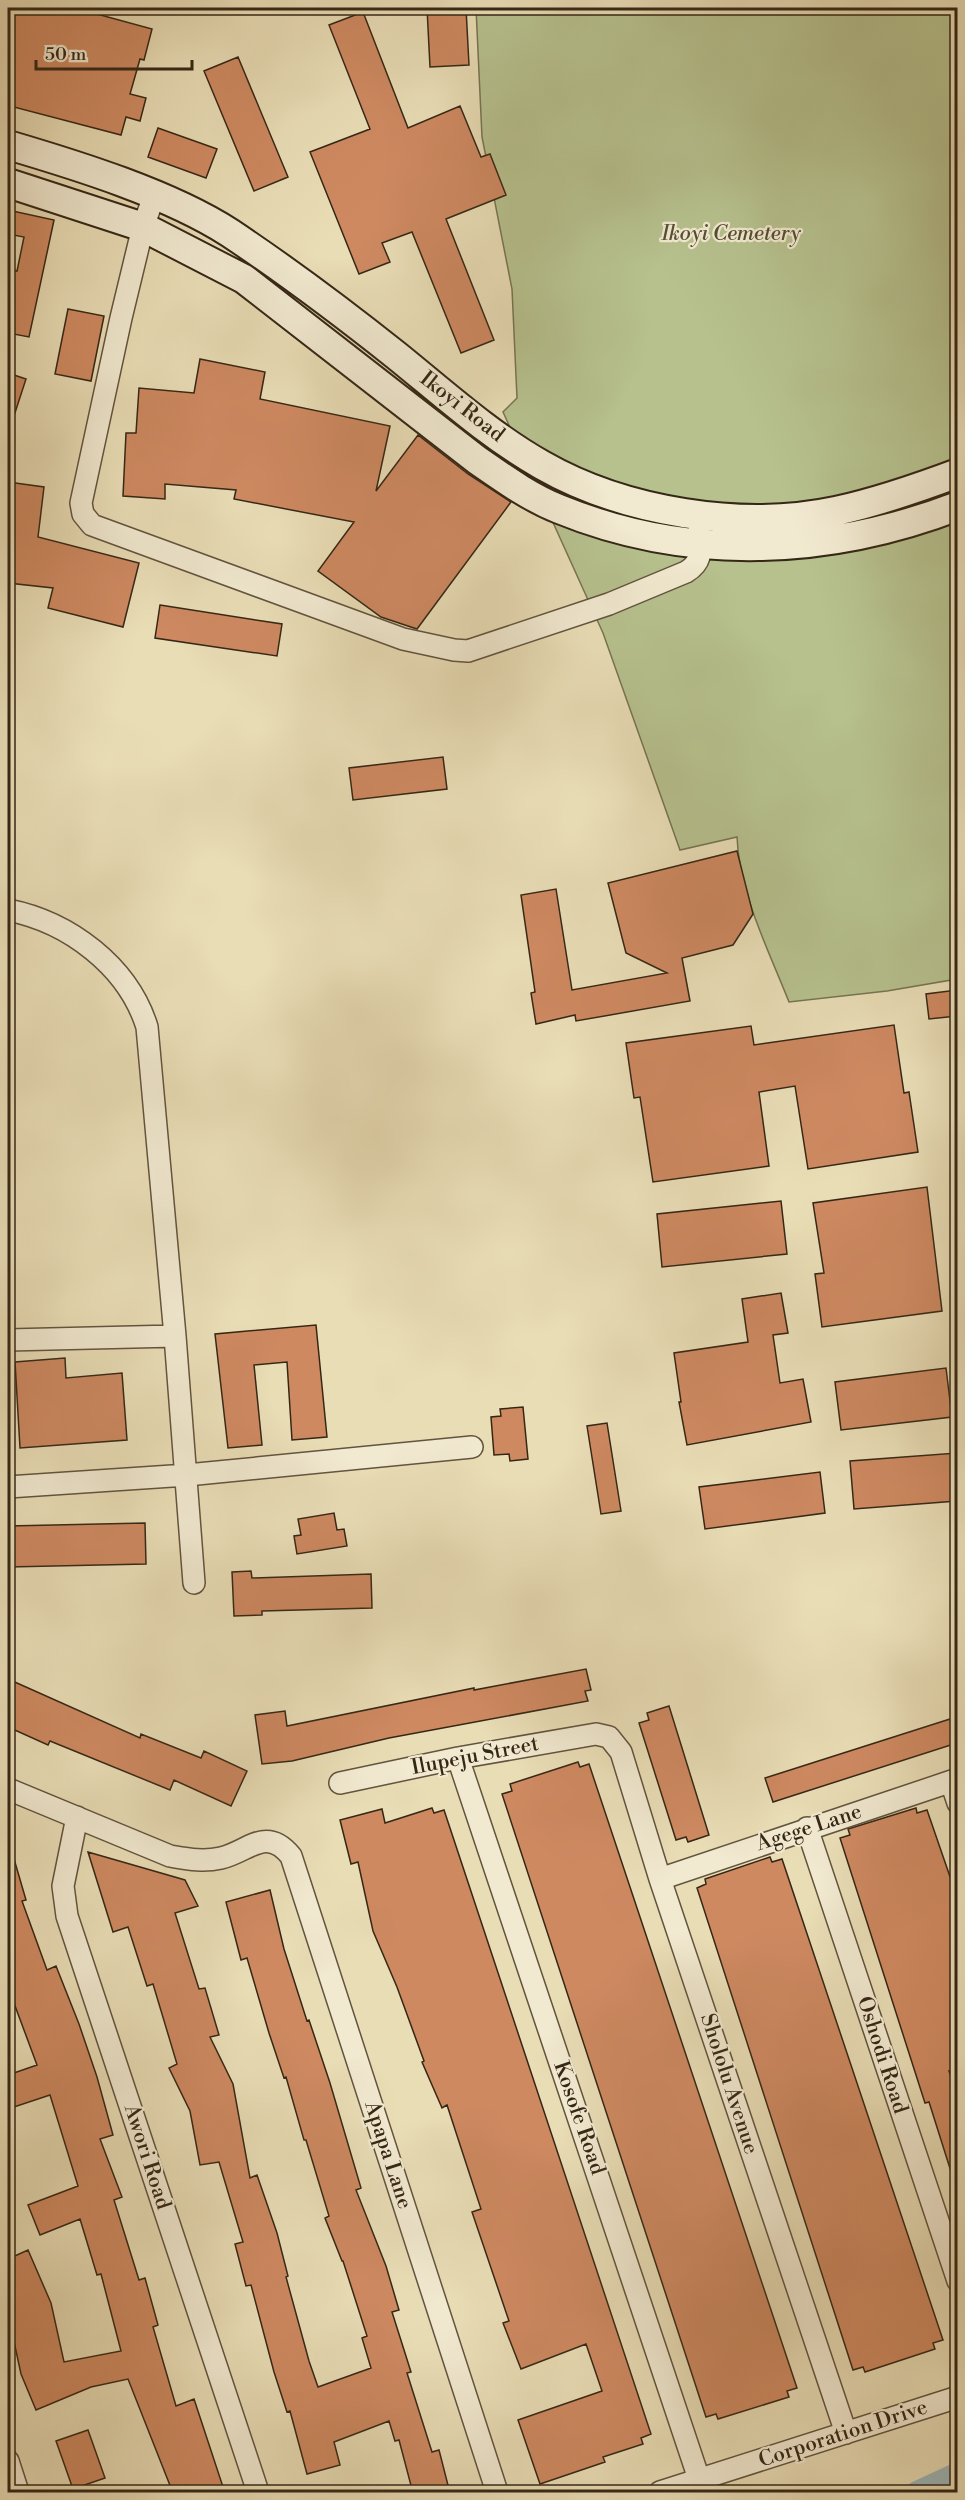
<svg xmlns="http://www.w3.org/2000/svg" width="965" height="2500" font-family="'Libre Bodoni',serif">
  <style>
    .green { fill: #b6c18e; stroke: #767452; stroke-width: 1.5 }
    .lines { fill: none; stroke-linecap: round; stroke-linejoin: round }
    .canal { stroke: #9db8ba; stroke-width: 22 }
    .building { fill: #ce8961; stroke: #352716; stroke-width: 1.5 }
    .street-casing { stroke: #62543e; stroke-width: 24 }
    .secondary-casing { stroke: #352716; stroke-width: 32 }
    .street { stroke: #f1e9d0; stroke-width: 21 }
    .secondary { stroke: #f1e9d0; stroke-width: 28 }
    .labels { text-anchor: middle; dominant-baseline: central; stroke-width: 4.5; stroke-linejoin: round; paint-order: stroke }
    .park-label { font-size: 21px; font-style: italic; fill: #554e34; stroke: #f1e9d0 }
    .street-label { font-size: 21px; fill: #352716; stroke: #f1e9d0 }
  </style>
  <rect width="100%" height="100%" fill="#e9ddb6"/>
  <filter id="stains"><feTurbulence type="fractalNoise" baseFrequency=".00333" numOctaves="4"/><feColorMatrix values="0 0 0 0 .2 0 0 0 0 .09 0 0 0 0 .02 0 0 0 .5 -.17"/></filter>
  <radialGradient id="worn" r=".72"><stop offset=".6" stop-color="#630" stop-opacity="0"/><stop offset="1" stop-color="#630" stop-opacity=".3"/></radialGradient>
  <path class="green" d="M476,8H957V979L887,991L789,1002C769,951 739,893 737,837L680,850L603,633L503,412L517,398L512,289L482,137Z"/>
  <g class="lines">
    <path class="canal" d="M917,2492L958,2473"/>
  </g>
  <path class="building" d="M8,8H75L152,29L144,60L140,59L130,94L146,98L140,121L126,117L121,135L10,106L13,94L8,93Z
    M427,8H466L469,65L430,67Z
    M363,12L408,128L460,106L481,157L490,154L506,195L446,219L494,340L461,353L412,232L382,243L390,262L359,274L310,152L370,129L329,25Z
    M238,57L288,177L254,191L204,71Z
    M158,128L217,149L206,178L148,157Z
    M8,210L54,220L29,337L8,333V269L17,271L24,237L8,234Z
    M68,309L104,316L91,381L55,374Z
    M200,359L265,372L260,399L390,426L376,491L418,435L468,474L511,502L417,629L381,617L318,571L354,522L234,499L236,490L165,484V499L123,496L126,433H136L139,388L194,393Z
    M8,373L26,379L11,425L8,424Z
    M8,482L44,487L38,537L139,563L123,627L48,608L53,588L8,583Z
    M160,605L282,624L277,656L155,638Z
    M443,757L447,789L353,800L349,768Z
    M737,851L753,914L733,945L682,958L690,1001L576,1021L575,1015L536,1024L531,993L535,992L521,895L556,889L572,990L667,973L626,953L608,883Z
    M957,990V1016L929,1019L926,994Z
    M894,1025L904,1093L909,1092L918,1152L808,1169L795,1086L759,1092L769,1166L653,1182L640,1097L634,1098L626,1043L751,1026L754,1045Z
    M927,1187L942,1311L822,1327L815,1274L824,1273L813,1203Z
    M781,1201L787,1254L662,1267L657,1214Z
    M781,1293L788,1333L773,1335L780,1383L803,1379L811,1422L687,1445L679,1402H681L674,1353L748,1342L742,1299Z
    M316,1325L327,1437L292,1440L287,1362L254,1365L262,1445L228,1448L215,1334Z
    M65,1358L66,1378L122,1373L127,1440L20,1448L15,1362Z
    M946,1368L952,1417L841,1430L835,1382Z
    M523,1407L528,1459L510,1461L509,1454L494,1455L491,1417L501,1416L500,1409Z
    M607,1423L621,1511L601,1514L587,1426Z
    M957,1453V1501L854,1509L850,1461Z
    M820,1472L825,1513L705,1529L699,1487Z
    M334,1513L337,1530L344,1529L347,1546L297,1554L294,1536L301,1535L298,1519Z
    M145,1523L146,1564L8,1567V1526Z
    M251,1571L252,1578L371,1574L372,1608L262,1611V1615L234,1616L232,1572Z
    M586,1669L591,1690L585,1691L588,1701L389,1738L292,1761L262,1764L255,1715L285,1711L287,1726L474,1688V1690Z
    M8,1679L140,1738L141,1734L201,1758L204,1751L247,1771L231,1806L174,1780L170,1790L50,1741L48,1745L8,1727Z
    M669,1706L709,1835L688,1842L686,1837L676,1840L639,1723L649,1720L647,1713Z
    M950,1719L957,1743L773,1802L765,1778Z
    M578,1762L580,1767L589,1764L797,2388L787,2391L789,2397L718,2419L716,2414L706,2417L502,1794L512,1791L510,1784Z
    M432,1808L434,1813L444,1810L651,2434L641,2438L643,2444L603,2457L605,2462L540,2484L518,2420L602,2391L586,2344L521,2369L503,2323L509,2321L472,2212L481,2209L447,2105L442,2108L422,2062L424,2061L397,1987L373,1931L358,1862L351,1864L340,1820L382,1809L385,1823Z
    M916,1808L917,1813L927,1810L957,1897V2070L949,2071L957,2097V2180L954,2181L929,2102L925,2103L840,1838L850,1835L848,1829Z
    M8,1852H12L26,1900L22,1901L47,1970L56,1966L79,2024L97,2077L113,2135L100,2139L122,2197L114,2200L139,2280L145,2278L158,2325L153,2327L176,2406L194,2399L225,2493H173L128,2379L91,2387L36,2410L21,2374L8,2314V2259L28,2250L51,2303L64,2362L121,2351L101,2274L97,2275L80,2219L40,2235L28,2205L78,2186L50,2095L8,2109V2075L37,2065L8,1987Z
    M88,1852L185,1880L198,1906L175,1913L199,1989L205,1988L219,2035L210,2037L233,2084L250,2178L257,2175L277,2233L288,2276L286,2277L309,2361L318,2387L371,2368L362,2338L367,2336L343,2261H342L325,2218L329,2216L306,2140H304L286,2077L284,2078L269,2033L247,1958L241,1960L226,1902L270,1890L284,1949L307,2021L309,2020L330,2083L361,2188L356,2190L386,2266L399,2310L392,2312L411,2372L407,2373L432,2452L439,2450L450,2493H413L399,2440L395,2441L389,2421L334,2442L340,2465L307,2474L290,2411L287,2412L274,2372L251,2285L246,2286L235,2244L243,2242L219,2162L200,2165L190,2111L169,2068L177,2064L153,1984L147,1986L128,1927L113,1932Z
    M770,1857L772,1862L782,1859L943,2340L933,2343L935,2349L865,2372L863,2367L853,2370L697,1888L706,1884L705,1879Z
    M88,2430L105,2478L73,2489L56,2441Z"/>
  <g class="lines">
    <g class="street-casing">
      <path id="street" d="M154,196L143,227L121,318L81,503L83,514L92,525L403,639L454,650L468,651L609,604L686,572C704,561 700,549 699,530
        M8,910C69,922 128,966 147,1027L175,1336L194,1583
        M8,1340L175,1336
        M8,1487L187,1475L472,1447
        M458,1758L699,2479
        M951,1782L958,1803
        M340,1783L458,1758L596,1734L609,1737L621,1752L660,1879L846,2433
        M8,1789L170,1856C188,1859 203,1862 221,1858C248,1852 266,1825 291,1856L497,2492
        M77,1817L63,1886L67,1916L258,2492
        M807,1828L958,2281
        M660,1879L958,1779
        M8,2461L18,2492
        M660,2492L958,2397"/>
    </g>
    <g class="secondary-casing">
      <path id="secondary" d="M8,145C76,165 170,194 230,233C287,271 343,313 397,356C444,394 489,435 542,465C624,512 742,531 836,511C877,502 918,488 958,473
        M8,183L143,227L244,279L477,460C503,478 529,497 559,509C689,562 828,556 958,506"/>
    </g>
    <use href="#street" class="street"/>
    <use href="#secondary" class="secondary"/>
  </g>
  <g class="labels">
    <g class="park-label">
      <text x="731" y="234">Ikoyi Cemetery</text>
    </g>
    <g class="street-label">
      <text transform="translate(462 407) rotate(38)">Ikoyi Road</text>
      <text transform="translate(475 1756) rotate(-11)">Ilupeju Street</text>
      <text transform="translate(809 1828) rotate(-18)">Agege Lane</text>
      <text transform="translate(882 2055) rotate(72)">Oshodi Road</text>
      <text transform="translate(729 2084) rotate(72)">Shololu Avenue</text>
      <text transform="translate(579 2118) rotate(71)">Kosofe Road</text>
      <text transform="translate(388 2155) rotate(72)">Apapa Lane</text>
      <text transform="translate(147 2157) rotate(72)">Awori Road</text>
      <text transform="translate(843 2434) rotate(-18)">Corporation Drive</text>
    </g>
  </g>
  <rect width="965" height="2500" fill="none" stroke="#e9ddb6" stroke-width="30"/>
  <rect x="9" y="9" width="947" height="2482" fill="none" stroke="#352716" stroke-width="3"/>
  <rect x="15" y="15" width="935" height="2470" fill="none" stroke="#352716" stroke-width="1.5"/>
  <path d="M36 60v9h156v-9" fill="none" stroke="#352716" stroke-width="3"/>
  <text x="45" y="60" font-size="18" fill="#352716" stroke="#f1e9d0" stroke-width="4.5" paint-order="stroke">50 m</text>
  <rect width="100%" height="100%" filter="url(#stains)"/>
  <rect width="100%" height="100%" fill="url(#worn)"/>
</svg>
